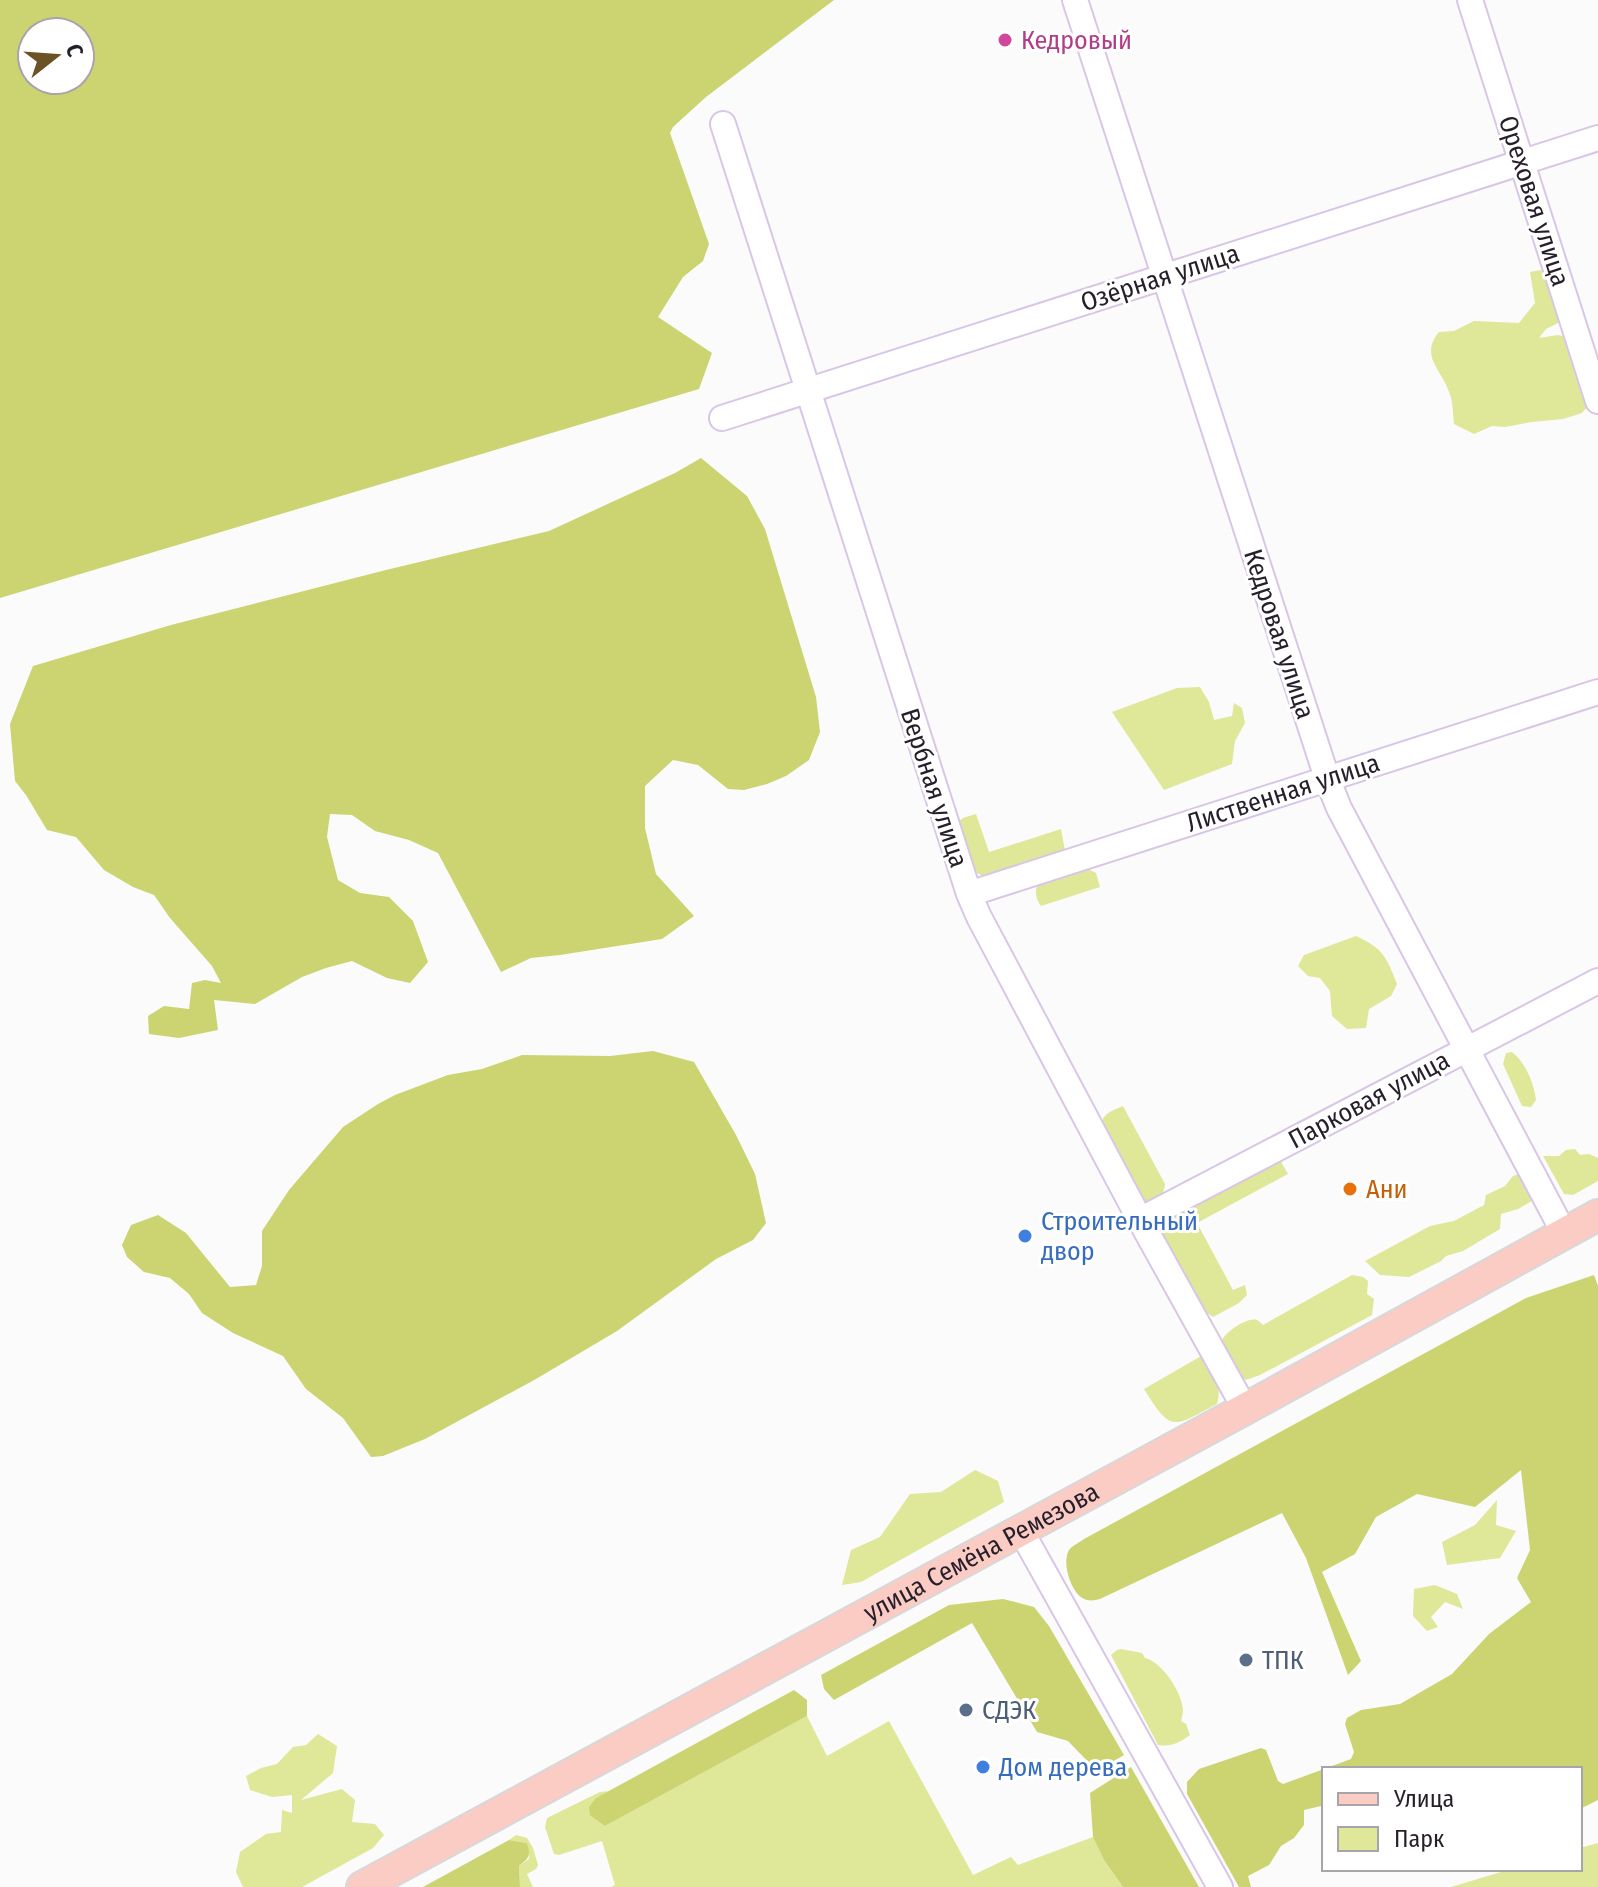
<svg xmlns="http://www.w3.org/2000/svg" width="1598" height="1887" font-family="'Fira Sans Condensed',sans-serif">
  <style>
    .green { fill: #dfe798 }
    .forest { fill: #cbd470; fill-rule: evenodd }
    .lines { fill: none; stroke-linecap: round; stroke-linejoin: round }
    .minor-casing { stroke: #d9c6e7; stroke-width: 28 }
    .major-casing { stroke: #d8d7d9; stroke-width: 34 }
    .minor { stroke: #fff; stroke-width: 24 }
    .major { stroke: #faccc4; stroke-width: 30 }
    .hotel-dot { fill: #d1479c; stroke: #fff; stroke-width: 3 }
    .food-dot { fill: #e8710a; stroke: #fff; stroke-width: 3 }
    .shop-dot { fill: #3f7fe0; stroke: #fff; stroke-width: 3 }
    .service-dot { fill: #5c6f8a; stroke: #fff; stroke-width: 3 }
    .labels { text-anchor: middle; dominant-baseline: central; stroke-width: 6; stroke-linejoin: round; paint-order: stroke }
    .hotel-label { font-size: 26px; fill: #b23c85; stroke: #fff; text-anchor: start }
    .street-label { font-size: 26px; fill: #261f2b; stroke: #fff }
    .food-label { font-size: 26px; fill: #c56008; stroke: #fff; text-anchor: start }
    .shop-label { font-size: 26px; fill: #366cbe; stroke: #fff; text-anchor: start }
    .service-label { font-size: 26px; fill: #4e5e75; stroke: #fff; text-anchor: start }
  </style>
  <rect width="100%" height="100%" fill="#fbfbfb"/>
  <path class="green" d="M1541,270L1559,313L1560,322L1546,329L1539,338L1558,335L1567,337L1588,406L1582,413L1563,419L1532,422L1505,427L1492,426L1474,434L1454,424C1453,414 1453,401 1449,392C1442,370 1419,356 1439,332L1454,331L1474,321L1519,323L1535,303L1530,272Z
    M1200,687L1209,702L1214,720L1232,716L1234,703L1242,708L1245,723L1235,741L1232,764L1164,790L1112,712L1177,688Z
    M976,814L989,852L1061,829L1065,851L988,876H982L971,869L958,822L963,818Z
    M1086,868L1096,873L1100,887L1041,906C1036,899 1034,892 1038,883Z
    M1356,936C1383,948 1387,958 1397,984L1391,996L1369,1009L1366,1028L1347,1029L1332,1016L1330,991L1320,978L1308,976L1298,966L1304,955Z
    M1512,1052C1525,1062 1534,1083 1536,1100L1531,1107L1522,1106L1503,1064L1506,1053Z
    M1123,1106L1165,1184C1164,1197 1156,1203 1143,1201L1102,1125C1101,1114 1114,1110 1123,1106Z
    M1575,1149L1580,1155L1589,1154L1598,1158V1181L1573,1195L1564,1194L1543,1156H1559L1566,1150Z
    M1279,1158L1288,1174L1197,1223L1233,1290L1245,1285L1247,1295L1239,1303L1213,1317L1204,1311L1164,1237L1162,1229L1167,1218Z
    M1525,1172L1542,1205L1532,1201L1518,1209L1501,1214L1500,1229L1463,1251L1446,1256L1441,1261L1409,1277L1380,1275L1365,1261L1430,1226L1454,1221L1484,1205L1486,1195L1505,1186L1513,1176Z
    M1352,1275L1363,1277L1368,1281L1367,1294L1374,1299L1372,1315L1260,1375L1246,1380L1239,1376L1222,1340C1226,1332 1247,1317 1257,1320C1259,1321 1261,1323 1263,1325Z
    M1203,1355C1212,1371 1223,1385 1217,1404C1173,1427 1172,1434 1144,1389Z
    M975,1470L998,1481L1004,1502L861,1582L842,1585L851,1550L880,1537L910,1494L941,1492Z
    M1497,1500L1496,1525L1516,1531L1500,1558L1447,1565L1442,1542L1475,1525Z
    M1435,1585L1457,1594L1463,1609L1445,1602L1431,1617L1438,1627L1427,1631L1413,1616L1414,1589Z
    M1121,1649L1142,1653L1145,1658C1162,1662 1181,1691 1183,1709C1183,1712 1182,1718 1181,1721L1186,1724L1190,1735C1179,1743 1171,1747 1158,1745L1111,1655L1117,1650Z
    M807,1716L827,1756L889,1721L973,1875L1011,1857L1018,1865L1093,1837L1104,1860L1123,1887H611L615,1885L602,1841L559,1855L554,1854L545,1827L547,1818L600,1792L610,1791L596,1798L605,1826Z
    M318,1734L337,1746L333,1773L301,1800L342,1789L355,1800L352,1822L375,1824L384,1835L373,1848L302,1887H243L236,1872L240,1852L266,1834L281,1832L282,1810L292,1813V1795L272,1797L250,1790L246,1776L261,1768L277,1764L293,1747L306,1745Z
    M516,1835L527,1838L533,1848L538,1865L536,1869L527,1874L533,1887H520L519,1866L529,1859L527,1843L509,1840Z
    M1598,1843V1887H1451L1511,1869H1580V1848Z"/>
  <path class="forest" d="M0,0H834L706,97L673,127L670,133L709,244L703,261L683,277L658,317L712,353L699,389L0,598ZM32,32H80V80H32Z
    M701,458L747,496L765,529L816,697L820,732L809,760L786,776L767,784L744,790L728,789L698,765L673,760L645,786V828L656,874L694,916L662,939L560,955L531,958L501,972L438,853L409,840L375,831L352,815L330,814L327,837L338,880L360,893L389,897L413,921L428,962L410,983L387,978L352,961L326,968L302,977L255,1004L214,1000L218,1030L179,1038L149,1034L148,1016L164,1006L189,1009L192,983L205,980L221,983L212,966L170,918L154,895L133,887L104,870L76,837L47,830L26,795L15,781L10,724L33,666L171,625L386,570L549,531L675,473Z
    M653,1051L694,1062L736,1135L755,1174L766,1223L753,1240L716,1259L617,1331L536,1379L425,1439L383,1456L371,1457L343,1418L306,1389L283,1356L233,1333L202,1313L189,1294L170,1278L144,1272L127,1257L122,1245L131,1225L158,1215L186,1233L230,1287L256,1285L262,1266V1231L289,1190L343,1127L378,1104L395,1095L448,1075L482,1069L522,1055L610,1056Z
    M1594,1275L1598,1286V1800L1580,1809V1769H1324V1809L1321,1806L1304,1810V1825L1294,1838L1281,1846L1269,1865L1248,1876L1251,1887H1239L1187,1794V1782L1199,1769L1261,1748L1266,1750L1278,1781L1283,1784L1351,1759L1354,1752L1345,1724L1347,1718L1361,1710L1400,1704L1452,1674L1489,1634L1531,1602L1517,1578L1530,1550L1521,1470L1475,1507L1417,1494L1376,1517L1355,1554L1322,1572L1361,1661L1348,1675L1306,1558L1282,1513L1100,1599C1096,1600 1092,1601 1087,1600C1072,1597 1061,1563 1069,1550C1072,1546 1080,1542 1084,1539L1526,1298Z
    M1003,1599L1034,1607L1049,1626L1124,1755L1097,1771L1068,1741L1037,1732L972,1623L834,1700L824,1689L821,1675L949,1605Z
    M794,1690L807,1700V1716L605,1826L590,1815L589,1807L596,1798Z
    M1131,1767L1199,1887H1200H1123L1104,1860L1093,1837L1090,1793Z
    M509,1840L527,1843C531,1856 529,1858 519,1866L520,1887H423Z"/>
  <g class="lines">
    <g class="minor-casing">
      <path id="minor" d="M1075,0L1327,778L1339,808L1564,1233
        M1470,0L1598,401
        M723,124L969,894L979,917L1140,1220L1245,1409
        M722,418L1598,138
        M969,894L1598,692
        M1140,1220L1598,981
        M1020,1529L1220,1887"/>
    </g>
    <g class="major-casing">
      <g id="major">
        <path id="s1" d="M362,1887L1245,1409L1598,1215"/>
      </g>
    </g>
    <use href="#minor" class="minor"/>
    <use href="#major" class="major"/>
  </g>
  <circle class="hotel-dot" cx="1005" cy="40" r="8"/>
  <circle class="food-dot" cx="1350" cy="1189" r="8"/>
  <g class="shop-dot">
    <circle cx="1025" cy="1236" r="8"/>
    <circle cx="983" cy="1767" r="8"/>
  </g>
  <g class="service-dot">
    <circle cx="1246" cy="1660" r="8"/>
    <circle cx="966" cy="1710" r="8"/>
  </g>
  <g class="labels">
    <g class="hotel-label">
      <text x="1021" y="40">Кедровый</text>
    </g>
    <g class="street-label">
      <text transform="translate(1534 201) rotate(72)">Ореховая улица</text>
      <text transform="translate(1160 278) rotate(-18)">Озёрная улица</text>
      <text transform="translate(1279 634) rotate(72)">Кедровая улица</text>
      <text transform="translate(934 788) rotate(72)">Вербная улица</text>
      <text transform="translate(1283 793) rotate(-18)">Лиственная улица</text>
      <text transform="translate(1369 1100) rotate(-28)">Парковая улица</text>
      <text stroke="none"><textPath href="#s1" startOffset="704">улица Семёна Ремезова</textPath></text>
    </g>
    <g class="food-label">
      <text x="1366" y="1189">Ани</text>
    </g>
    <g class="shop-label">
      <text x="1041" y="1221">Строительный<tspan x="1041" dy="30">двор</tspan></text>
      <text x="999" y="1767">Дом дерева</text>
    </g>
    <g class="service-label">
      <text x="1262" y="1660">ТПК</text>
      <text x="982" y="1710">СДЭК</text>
    </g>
  </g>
  <rect x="1322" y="1767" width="260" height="104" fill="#ffffff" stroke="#a8a5aa" stroke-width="2"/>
  <rect x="1338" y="1793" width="40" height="12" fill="#faccc4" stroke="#a8a5aa" stroke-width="2"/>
  <text x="1394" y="1807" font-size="24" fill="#261f2b">Улица</text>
  <rect x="1338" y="1827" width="40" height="24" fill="#dfe798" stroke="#a8a5aa" stroke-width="2"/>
  <text x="1394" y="1847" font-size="24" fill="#261f2b">Парк</text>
  <g transform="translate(56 56) rotate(73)"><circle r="38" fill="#ffffff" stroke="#a8a5aa" stroke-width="2"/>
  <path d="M0-6L14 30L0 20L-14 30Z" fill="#6c5224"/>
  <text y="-12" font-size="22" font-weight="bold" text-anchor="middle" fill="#261f2b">С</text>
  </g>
</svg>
